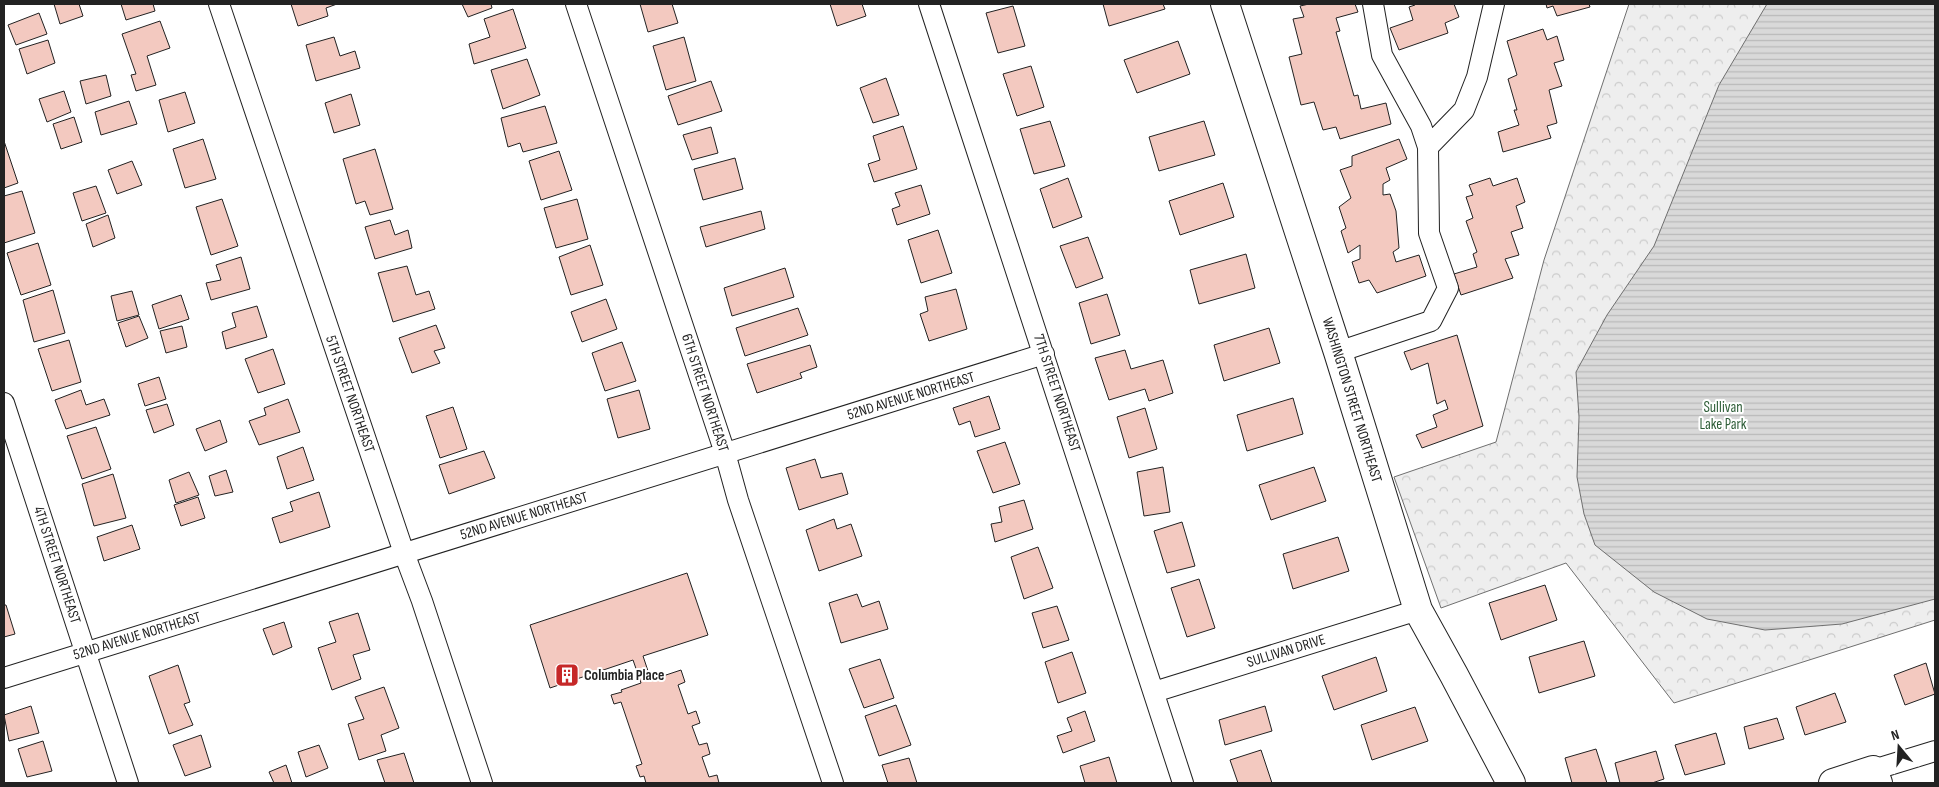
<svg xmlns="http://www.w3.org/2000/svg" width="1939" height="787" font-family="'Sofia Sans Condensed',sans-serif">
  <style>
    .park { fill: url(#park-crowns); stroke: #6f6f6f }
    .water { fill: url(#water-rules); stroke: #6f6f6f }
    .building { fill: #f3c9c0; stroke: #222 }
    .lines { fill: none; stroke-linecap: round; stroke-linejoin: round }
    .street-casing { stroke: #222; stroke-width: 22 }
    .secondary-casing { stroke: #222; stroke-width: 30 }
    .street { stroke: #fff; stroke-width: 20 }
    .secondary { stroke: #fff; stroke-width: 28 }
    .labels { text-anchor: middle; dominant-baseline: central; stroke-width: 4; stroke-linejoin: round; paint-order: stroke }
    .street-label { font-size: 15px; fill: #222; stroke: #fff }
    .park-label { font-size: 15px; fill: #2f5e38; stroke: #fff }
    .poi-label { font-size: 15px; font-weight: bold; fill: #222; stroke: #fff; text-anchor: start }
  </style>
  <defs>
    <pattern id="park-crowns" width="20" height="18" patternUnits="userSpaceOnUse" patternTransform="scale(1.25)"><rect width="20" height="18" fill="#eee"/><path d="M2 6a3 3 0 1 1 6 0M12 15a3 3 0 1 1 6 0" fill="none" stroke="#ccc"/></pattern>
    <pattern id="water-rules" width="6" height="5" patternUnits="userSpaceOnUse" patternTransform="scale(1.25)"><rect width="6" height="5" fill="#d9d9d9"/><path d="M0 2.5h6" fill="none" stroke="#bababa"/></pattern>
  </defs>
  <rect width="100%" height="100%" fill="#fff"/>
  <path class="park" d="M1629,4H1935V620L1674,703L1566,563L1441,608L1394,477L1496,442L1544,260Z"/>
  <path class="water" d="M1767,4H1935V599L1842,624L1765,630L1707,619L1654,592L1595,545L1584,514L1577,477L1579,417L1576,372L1607,315L1654,246L1719,85Z"/>
  <path class="building" d="M54,4H79L83,16L60,24Z
    M121,4H153L155,11L126,20Z
    M291,4H337L326,8L328,16L298,26Z
    M462,4H491L492,8L468,17Z
    M640,4H672L678,23L648,32Z
    M830,4H862L866,16L837,26Z
    M1103,4H1163L1165,9L1109,26Z
    M1309,4H1355L1358,12L1336,18L1340,31L1336,32L1354,96L1358,95L1361,109L1386,103L1391,124L1340,139L1336,127L1323,130L1314,102L1301,105L1289,57L1302,54L1293,19L1304,17L1300,6Z
    M1415,4H1454L1459,17L1445,23L1448,33L1399,50L1390,28L1413,20L1409,7L1415,5Z
    M1546,4H1589L1590,7L1557,16L1553,6L1547,8Z
    M1013,6L1025,46L998,53L986,13Z
    M513,9L526,48L474,64L469,44L490,37L484,19Z
    M39,13L47,34L16,45L8,25Z
    M160,21L170,48L147,56L156,85L136,91L131,75L136,74L122,34Z
    M1543,29L1547,40L1557,36L1564,60L1554,63L1562,86L1549,90L1557,123L1547,126L1551,138L1503,152L1498,132L1519,125L1514,110H1517L1508,79L1517,75L1507,41Z
    M334,37L340,56L355,51L360,68L316,81L306,45Z
    M684,37L696,81L666,90L653,46Z
    M48,40L55,63L27,74L19,49Z
    M1178,41L1190,74L1137,93L1124,60Z
    M527,59L540,95L503,109L491,70Z
    M1031,66L1044,107L1017,116L1003,74Z
    M106,75L111,96L86,104L80,81Z
    M886,78L899,115L873,123L860,88Z
    M711,81L722,111L678,125L668,96Z
    M64,91L71,112L47,122L39,99Z
    M185,92L195,123L168,132L159,100Z
    M351,94L360,125L334,133L325,103Z
    M129,101L137,124L101,135L95,112Z
    M545,106L557,143L523,152L520,143L508,147L501,118Z
    M74,117L82,142L61,149L53,124Z
    M1050,121L1065,166L1034,174L1020,129Z
    M1204,121L1215,155L1159,171L1149,137Z
    M903,126L917,169L874,182L868,164L880,160L873,136Z
    M711,127L718,153L692,160L683,135Z
    M203,139L216,179L185,188L173,149Z
    M1399,139L1407,159L1386,168L1390,180L1383,184V195L1390,194L1396,211L1399,248L1393,252L1396,262L1419,255L1426,276L1377,293L1369,280L1359,283L1352,262L1360,259V245L1348,253L1341,231L1346,228L1339,207L1351,198L1340,170L1352,166V156Z
    M4,141L18,183L4,188Z
    M375,149L393,209L370,215L365,201L356,204L343,159Z
    M559,151L572,190L541,200L529,161Z
    M735,158L743,189L703,200L694,169Z
    M132,161L142,185L117,194L108,170Z
    M1068,178L1082,217L1053,228L1040,189Z
    M1490,178L1493,186L1517,178L1525,202L1516,206L1523,228L1511,232L1519,255L1505,259L1513,278L1461,295L1454,274L1477,267L1473,254L1477,252L1466,221L1473,218L1466,197L1473,195L1469,185Z
    M1223,183L1234,217L1180,235L1169,201Z
    M921,185L930,214L897,225L892,209L900,206L895,193Z
    M96,186L106,213L82,221L73,193Z
    M22,191L35,233L4,243V196Z
    M222,199L238,246L211,255L196,207Z
    M577,199L588,239L556,248L544,208Z
    M761,211L765,229L706,247L700,227Z
    M108,215L115,238L93,247L86,224Z
    M390,220L395,235L408,230L412,248L375,259L365,227Z
    M938,230L952,273L921,283L908,240Z
    M1088,237L1103,278L1076,288L1060,246Z
    M38,243L51,285L21,295L7,253Z
    M590,245L603,285L571,295L559,257Z
    M1246,254L1255,288L1199,304L1190,270Z
    M241,257L250,289L211,300L206,283L221,280L216,265Z
    M407,266L416,295L429,291L435,309L393,322L378,273Z
    M785,268L794,297L732,316L724,288Z
    M956,289L967,329L929,341L920,314L928,311L925,297Z
    M53,290L65,333L34,342L23,300Z
    M132,291L139,315L117,321L111,296Z
    M1107,294L1120,335L1091,344L1079,303Z
    M181,295L189,319L159,329L152,305Z
    M606,299L617,329L582,342L571,312Z
    M257,306L267,337L226,349L222,332L236,327L232,313Z
    M798,308L808,335L745,356L736,328Z
    M139,316L148,338L126,347L118,323Z
    M436,325L445,348L434,351L440,363L412,373L399,338Z
    M182,326L187,347L166,353L160,331Z
    M1269,328L1280,363L1224,381L1214,345Z
    M1457,335L1483,426L1422,448L1416,435L1437,427L1433,415L1448,409L1445,400L1437,404L1428,363L1411,370L1404,352Z
    M69,340L81,382L52,391L38,349Z
    M622,342L636,381L605,391L592,353Z
    M810,345L817,367L800,373L802,378L757,393L747,364Z
    M273,349L285,384L258,393L245,359Z
    M1125,350L1131,369L1163,360L1173,393L1149,401L1145,389L1109,400L1095,358Z
    M159,377L166,399L145,406L138,384Z
    M81,390L86,405L104,399L110,415L66,429L55,400Z
    M639,390L650,429L618,438L607,399Z
    M989,396L1000,429L975,437L970,421L959,425L953,408Z
    M1293,398L1303,434L1247,451L1237,415Z
    M288,399L300,432L259,445L249,421L266,415L264,408Z
    M167,404L174,425L154,433L146,410Z
    M453,407L467,449L440,458L426,416Z
    M1145,408L1157,449L1129,458L1117,417Z
    M220,420L227,442L205,451L196,429Z
    M96,427L111,469L82,479L67,436Z
    M1005,442L1020,484L993,493L977,451Z
    M303,447L314,480L287,489L277,457Z
    M484,451L495,478L449,494L439,465Z
    M815,459L821,478L842,473L848,494L799,510L786,468Z
    M1163,467L1170,512L1144,516L1137,472Z
    M1314,467L1326,501L1271,520L1259,485Z
    M226,470L233,492L215,496L209,476Z
    M189,472L199,495L176,503L169,480Z
    M113,474L126,518L94,526L82,484Z
    M319,492L330,527L280,543L272,518L293,511L290,502Z
    M198,497L205,518L181,526L174,505Z
    M1024,500L1033,529L995,542L991,524L1002,522L999,507Z
    M834,519L837,529L851,524L862,556L819,571L806,530Z
    M1182,522L1195,566L1167,573L1154,531Z
    M132,525L140,549L104,561L97,537Z
    M1338,537L1349,571L1293,589L1283,554Z
    M1038,547L1053,588L1024,599L1011,557Z
    M687,573L708,635L643,656L651,680L681,670L685,682L678,685L688,714L696,711L700,723L692,726L699,745L707,743L710,754L702,757L709,777L717,775L719,783H646L644,776L640,777L636,766L642,764L621,702L614,704L611,695L622,692L621,690L641,683L633,660L550,688L530,625Z
    M1199,579L1215,628L1187,637L1171,588Z
    M1545,585L1557,620L1501,640L1489,603Z
    M857,594L862,607L879,601L888,629L841,643L829,603Z
    M4,605H6L15,634L4,637Z
    M1057,606L1069,640L1043,648L1032,613Z
    M358,613L370,650L353,655L361,679L332,690L318,648L336,642L329,622Z
    M284,622L292,647L273,655L263,629Z
    M1584,641L1595,676L1539,693L1529,657Z
    M1072,652L1086,693L1058,703L1045,662Z
    M1376,657L1387,691L1334,710L1322,676Z
    M880,659L894,698L864,708L849,669Z
    M1926,663L1935,694L1905,705L1894,675Z
    M178,665L190,702L184,704L193,725L169,734L149,676Z
    M384,687L399,728L381,735L386,751L359,760L348,724L364,719L355,697Z
    M1835,693L1846,722L1805,735L1796,707Z
    M896,705L911,745L879,756L865,716Z
    M31,706L39,733L9,741L4,715Z
    M1265,706L1272,731L1225,745L1219,720Z
    M1415,707L1428,741L1372,760L1361,725Z
    M1085,711L1095,741L1063,753L1057,736L1072,731L1067,718Z
    M1777,718L1784,739L1749,749L1744,727Z
    M1716,733L1725,764L1685,775L1675,745Z
    M201,735L211,767L185,776L173,745Z
    M43,741L52,771L27,777L18,749Z
    M319,745L328,768L306,777L298,752Z
    M1596,749L1607,783H1572L1565,758Z
    M1261,750L1272,783H1238L1230,760Z
    M1656,751L1664,779L1652,783H1620L1615,763Z
    M404,753L414,783H385L377,760Z
    M1109,757L1117,783H1085L1080,766Z
    M909,758L917,783H888L882,765Z
    M286,765L292,783H274L269,772Z"/>
  <g class="lines">
    <g class="street-casing">
      <path id="street" d="M219,4L404,553L422,601L482,783
        M576,4L725,453L738,500L833,783
        M929,4L1183,783
        M1428,147L1464,110L1477,77L1494,4
        M1338,352L1431,321L1448,288L1429,233L1428,147L1421,126L1382,55L1373,4
        M4,403L128,783
        M4,678L1044,354
        M1154,692L1418,610
        M1873,770L1935,751"/>
    </g>
    <g class="secondary-casing">
      <path id="secondary" d="M1225,4L1338,352L1418,610L1454,675L1511,783
        M1833,783L1873,770L1878,783"/>
    </g>
    <use href="#street" class="street"/>
    <use href="#secondary" class="secondary"/>
  </g>
  <defs>
    <g id="building-square" transform="scale(1.25)"><rect x="-9" y="-9" width="18" height="18" rx="4" fill="#c62828" stroke="#fff"/><path d="M-4-6H4V6H1V3H-1V6H-4ZM-2.5-4.3h1.7v1.8h-1.7ZM.8-4.3h1.7v1.8H.8ZM-2.5-1h1.7V.8h-1.7ZM.8-1h1.7V.8H.8Z" fill="#fff"/></g>
  </defs>
  <g fill-rule="evenodd">
    <use href="#building-square" x="567" y="675"/>
  </g>
  <g class="labels">
    <g class="street-label">
      <text transform="translate(705 393) rotate(72)">6TH STREET NORTHEAST</text>
      <text transform="translate(1057 393) rotate(72)">7TH STREET NORTHEAST</text>
      <text transform="translate(350 394) rotate(71)">5TH STREET NORTHEAST</text>
      <text transform="translate(911 396) rotate(-17)">52ND AVENUE NORTHEAST</text>
      <text transform="translate(1352 400) rotate(73)">WASHINGTON STREET NORTHEAST</text>
      <text transform="translate(524 516) rotate(-17)">52ND AVENUE NORTHEAST</text>
      <text transform="translate(57 565) rotate(72)">4TH STREET NORTHEAST</text>
      <text transform="translate(137 636) rotate(-17)">52ND AVENUE NORTHEAST</text>
      <text transform="translate(1286 651) rotate(-17)">SULLIVAN DRIVE</text>
    </g>
    <g class="park-label">
      <text x="1723" y="407">Sullivan<tspan x="1723" dy="17">Lake Park</tspan></text>
    </g>
    <g class="poi-label">
      <text x="584" y="675">Columbia Place</text>
    </g>
  </g>
  <rect width="1939" height="787" fill="none" stroke="#222222" stroke-width="10"/>
  <g transform="translate(1899 747) rotate(342)" stroke="#ffffff" stroke-width="4" paint-order="stroke">
  <path d="M0-4L9 19L0 12L-9 19Z" fill="#222222"/>
  <text y="-8" font-size="14" font-weight="bold" text-anchor="middle" fill="#222222">N</text>
  </g>
</svg>
